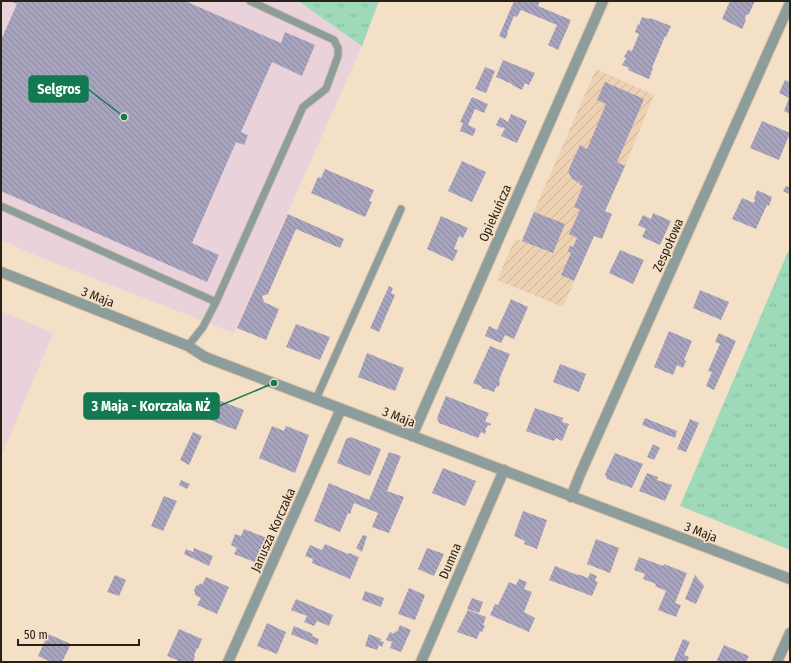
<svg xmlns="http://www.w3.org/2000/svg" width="791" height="663" font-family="'Fira Sans Condensed',sans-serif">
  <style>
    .commercial { fill: #ead2da }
    .industrial { fill: url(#industrial-furrows) }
    .grass { fill: url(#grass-tufts) }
    .building { fill: url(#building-back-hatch) }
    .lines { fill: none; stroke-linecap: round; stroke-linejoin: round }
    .service-casing { stroke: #cfbda7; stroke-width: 9 }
    .minor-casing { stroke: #cfbda7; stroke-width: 12 }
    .tertiary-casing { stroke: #cfbda7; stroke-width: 12 }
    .service { stroke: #8d9d9b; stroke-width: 7 }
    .minor { stroke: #8d9d9b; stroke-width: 10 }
    .tertiary { stroke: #8d9d9b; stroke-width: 10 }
    .labels { text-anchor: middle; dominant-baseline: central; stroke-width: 3.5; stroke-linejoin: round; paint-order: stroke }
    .street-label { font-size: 13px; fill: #282117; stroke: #f4dfc7 }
    .leader { fill: none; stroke: #127952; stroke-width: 1.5 }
    .callout-dot { fill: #127952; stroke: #f4dfc7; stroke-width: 1.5 }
    .callout { fill: #127952; stroke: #127952; stroke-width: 1.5 }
    .callout-label { font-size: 14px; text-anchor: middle; font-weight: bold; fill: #fff }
  </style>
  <defs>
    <pattern id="industrial-furrows" width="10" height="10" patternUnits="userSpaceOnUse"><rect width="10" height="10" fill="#ecd2b3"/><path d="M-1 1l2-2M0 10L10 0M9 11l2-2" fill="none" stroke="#cab499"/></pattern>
    <pattern id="grass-tufts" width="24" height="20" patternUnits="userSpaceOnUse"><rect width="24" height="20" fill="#9edaba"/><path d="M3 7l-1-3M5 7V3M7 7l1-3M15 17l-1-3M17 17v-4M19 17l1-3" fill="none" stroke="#88bb9f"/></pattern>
    <pattern id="building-back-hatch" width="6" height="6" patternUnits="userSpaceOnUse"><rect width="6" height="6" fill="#a8a4c0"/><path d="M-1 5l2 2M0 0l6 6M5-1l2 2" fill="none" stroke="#89859b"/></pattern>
  </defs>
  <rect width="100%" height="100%" fill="#f4dfc7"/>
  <path class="commercial" d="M1,1H298L362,46L234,333L44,259L1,240Z
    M1,311L53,333L1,457Z"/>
  <path class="industrial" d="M596,69L654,95L625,166L563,307L497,280L515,239L521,241Z"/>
  <path class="grass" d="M298,1H379L362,46Z
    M790,247V550L680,506Z"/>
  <path class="building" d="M10,1H185L281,43L285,32L315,45L302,76L272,62L241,132L248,135L244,145L236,142L192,243L219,255L207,282L1,191V40L17,4Z
    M514,1H540L538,6L571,20L558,50L548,45L557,25L521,10L517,17L514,16L507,33L508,34L505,39L499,36Z
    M730,1H755L749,14L746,15L745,19L746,21L742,29L722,19Z
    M642,17L649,19L650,18L671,26L666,37L665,36L652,68H653L649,79L628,70L629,68L622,65L626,58L624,57L628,50L632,51L639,34L635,32L638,24L639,25Z
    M503,60L535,73L529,85L525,83L522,90L512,85V84L496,77Z
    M485,67L495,71L486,93L475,89Z
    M785,80L790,82V114L784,111L789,98L779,93Z
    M605,82L644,99L617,162L625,166L605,211L612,214L602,239L594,236L574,281L561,275L571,253L568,251L570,246L573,247L577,238L569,234L580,210L574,207L583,186L579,184L580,183L572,179L568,171L580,145L587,149L606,104L597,100Z
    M472,97L488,104L484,113L475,109L468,125L476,129L473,136L460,131L463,123L460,122Z
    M511,114L527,121L517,143L501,136L505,128L502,127V128L496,125L500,117L508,122Z
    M762,121L790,133L779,160L750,148Z
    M462,161L486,172L472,202L448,191Z
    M325,169L374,190L369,201L372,202L365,217L311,193L318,177L321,178Z
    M786,186L790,188L789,194L783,191Z
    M757,190L772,197L769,206L767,205L756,229L732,219L742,198L754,203L755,200L754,199Z
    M534,212L565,224L553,253L522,241Z
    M653,213L671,221L660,245L642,237L646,229L638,225L643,215L651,219Z
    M288,214L344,239L340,248L296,229L268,294L262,296L264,302L279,309L266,340L237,328Z
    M441,216L468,228L463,238L459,236L454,249L458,250L453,261L427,249Z
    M620,250L644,260L633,284L609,273Z
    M389,286L393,288L391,293L395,295L379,332L370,328Z
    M700,290L729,302L721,320L693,308Z
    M511,299L528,307L514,339L505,335L501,343L485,336L489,326L497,330Z
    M296,324L330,337L320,360L286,347Z
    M669,331L692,341L684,360L686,361L683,368L677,365L673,375L654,367Z
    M719,333L736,341L714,390L706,386L712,372L708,371L720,344L715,342Z
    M490,346L510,354L499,380L500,382L499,386L496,387L494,392L486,389H484L482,388L481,386L473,383Z
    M367,353L375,356H374L404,368L395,391L358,377Z
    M560,364L586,374L579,392L553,382Z
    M446,396L489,413L485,421L491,424L490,426L488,425L485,430L486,431L485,434L481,432L478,438L439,423L437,418Z
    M218,400L244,410L236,430L210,420Z
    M535,408L563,418L562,422L569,424L562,441L556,438L554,441L526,431Z
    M645,418L677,431L675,438L642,425Z
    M690,419L699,423L686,452L677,449Z
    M272,426L284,431L286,426L309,435L295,473L259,458Z
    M193,432L202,436L189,465L180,460Z
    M351,437L381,449L370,476L337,463L346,439Z
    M653,444L660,448L654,460L647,457Z
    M389,452L401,456L387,491L404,497L389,533L372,527L378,513L354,503L350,514L348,513L340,532L314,521L329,483L369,500Z
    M615,453L643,464L632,488L607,479L605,474Z
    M443,468L476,481L465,506L432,493Z
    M647,473L658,477L657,480L672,485L665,501L639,491Z
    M181,480L190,484L187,489L179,485Z
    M164,496L177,501L163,531L151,526Z
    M523,511L547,520L537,549L524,544L525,541L514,536Z
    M244,529L267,538L257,563L234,554L237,548L231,545L235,534L241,536Z
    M363,535L367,536L362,552L356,548Z
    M596,539L619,548L610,573L587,564Z
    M325,544L348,554L349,553L359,557L350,579L312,563L313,559L305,556L310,545L322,550Z
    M194,548L213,556L209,566L184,554L186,549L193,552Z
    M427,548L444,554L434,576L418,569Z
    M639,557L663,566L664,564L687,573L675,603L681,605L676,617L658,610L666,591L655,586L656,584L643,579L645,574L634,570Z
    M555,566L577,575L578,574L588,578L590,573L597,576L595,581L598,582L592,596L549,580Z
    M115,575L126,580L119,596L107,592Z
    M695,575L704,586L696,604L685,599Z
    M206,577L229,587L217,614L197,605L201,598L195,595V593L194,590L196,586L199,585L200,583L202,585Z
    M519,579L527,582L524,589L532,592L524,612L535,618L529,632L490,615L495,604L498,605L509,582L516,585Z
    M409,588L425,595L415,620L398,614Z
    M365,591L384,598L381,607L362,600Z
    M472,598L483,602L479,613L467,609Z
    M296,599L333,615L329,626L317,621L314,626L304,622L307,616L291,610Z
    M468,610L486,617L483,625L485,626L482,632L480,631L477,639L457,632Z
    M267,623L286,632L277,654L257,646Z
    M400,625L411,630L401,652L390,648L392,642L386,640L390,632L394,634L395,631L397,632Z
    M294,626L313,634L312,636L319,639L317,645L291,634Z
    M179,629L202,639L198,649L197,648L194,656L195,657L193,662H178L177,660L167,656Z
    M48,634L71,644L62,662H51L38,656Z
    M369,634L381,639L380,641L384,642L382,647L379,645L377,650L365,646Z
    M683,639L690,642L684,655L689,657L687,662H673Z
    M724,645L749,656L746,662H716Z"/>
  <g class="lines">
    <g class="service-casing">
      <path id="service" d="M1,206L216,302
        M188,346L203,327L216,302L303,107L326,89L338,56V48L334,40L250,1
        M316,399L401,209"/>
    </g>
    <g class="minor-casing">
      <path id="minor" d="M412,436L603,1
        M571,497L581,472L790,3
        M228,662L341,409
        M421,662L504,470
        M777,662L790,633"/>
    </g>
    <g class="tertiary-casing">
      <path id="tertiary" d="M1,272L188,346L205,357C400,431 595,506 790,579"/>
    </g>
    <use href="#service" class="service"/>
    <use href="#minor" class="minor"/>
    <use href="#tertiary" class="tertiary"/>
  </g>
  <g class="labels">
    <g class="street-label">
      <text transform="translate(495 213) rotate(-66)">Opiekuńcza</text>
      <text transform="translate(668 245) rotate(-66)">Zespołowa</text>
      <text transform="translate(98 297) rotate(21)">3 Maja</text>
      <text transform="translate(399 417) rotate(21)">3 Maja</text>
      <text transform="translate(273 530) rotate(-66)">Janusza Korczaka</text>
      <text transform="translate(701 532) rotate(21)">3 Maja</text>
      <text transform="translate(450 561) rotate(-67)">Dumna</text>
    </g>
  </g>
  <path class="leader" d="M124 117L88 89M274 383L219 406"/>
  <g class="callout-dot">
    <circle cx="124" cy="117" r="4"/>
    <circle cx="274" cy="383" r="4"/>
  </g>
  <g class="callout">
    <rect x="29" y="76" width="59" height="26" rx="4"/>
    <rect x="84" y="393" width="135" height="26" rx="4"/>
  </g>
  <g class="callout-label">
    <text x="59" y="94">Selgros</text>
    <text x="151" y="411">3 Maja - Korczaka NŻ</text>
  </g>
  <rect width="791" height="663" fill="none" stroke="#282117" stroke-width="4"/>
  <path d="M18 639v6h121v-6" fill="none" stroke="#282117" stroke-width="2"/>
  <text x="24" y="639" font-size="12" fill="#282117" stroke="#f4dfc7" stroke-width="3" paint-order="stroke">50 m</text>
</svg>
